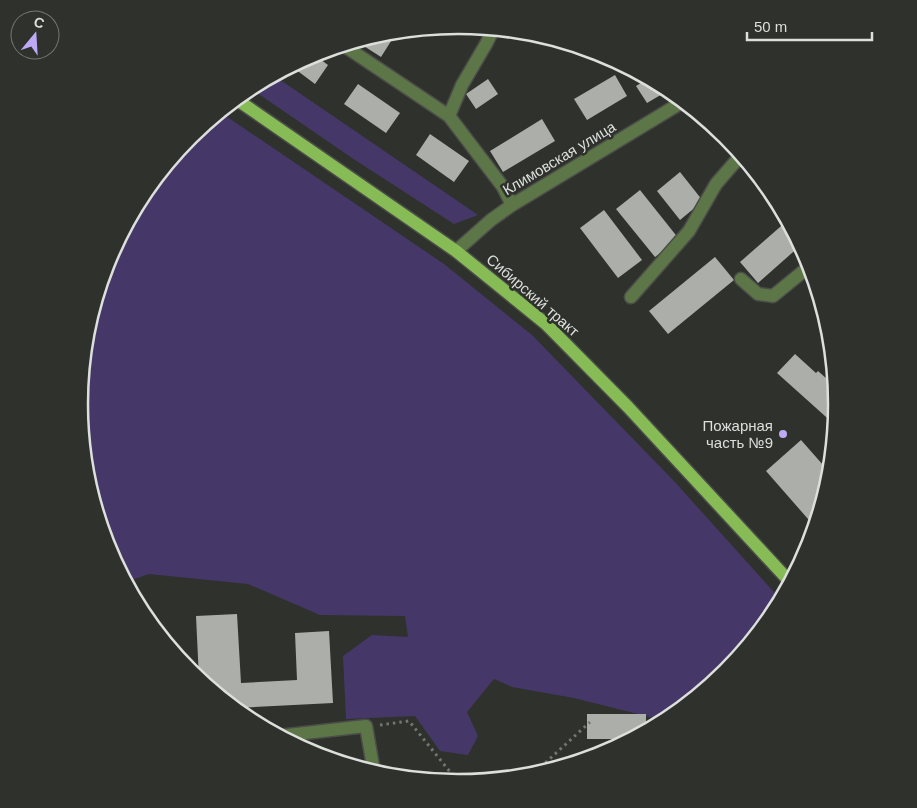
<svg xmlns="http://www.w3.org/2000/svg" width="917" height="808" font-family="Arial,sans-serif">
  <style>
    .green { fill: #453868 }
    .building { fill: #abaea9 }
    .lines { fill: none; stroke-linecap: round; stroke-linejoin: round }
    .minor-casing { stroke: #4b4d49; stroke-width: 15 }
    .major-casing { stroke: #4b4d49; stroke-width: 15 }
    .path { stroke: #747673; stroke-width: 3; stroke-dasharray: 2.5 4; stroke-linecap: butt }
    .minor { stroke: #5c7647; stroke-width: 12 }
    .major { stroke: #86bb55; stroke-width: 12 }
    .poi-dot { fill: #bcaaf6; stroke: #2f312d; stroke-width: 2 }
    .labels { text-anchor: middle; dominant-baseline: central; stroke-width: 5; stroke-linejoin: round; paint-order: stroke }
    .street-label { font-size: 15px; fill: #dddfdc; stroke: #2f312d }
    .poi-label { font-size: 15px; fill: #dddfdc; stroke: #2f312d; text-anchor: end }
    .rim { fill: none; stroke: #dddfdc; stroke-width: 2.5 }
  </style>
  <rect width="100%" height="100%" fill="#2f312d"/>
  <path class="green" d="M273,75L478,215L454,224L352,158L250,88Z
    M220,112L444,264L532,335L674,481L781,600L773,615L726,672L669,719L664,722L662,720L574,698L512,687L494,679L467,712L478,736L468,755L440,751L415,716L346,719L343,656L372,635L408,637L405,616L320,615L248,584L149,574L126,582L108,549L87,478L80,404L87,330L108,259L144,193L191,136Z"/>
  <path class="building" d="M384,33L393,38L381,57L356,41Z
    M313,54L328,65L315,84L291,66Z
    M615,75L627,96L587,120L574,99Z
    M649,78L659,83L664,93L647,103L636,86Z
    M488,79L498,94L476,109L466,94Z
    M358,84L400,113L386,133L344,104Z
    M542,119L555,141L503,172L490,151Z
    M430,134L469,161L454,182L416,155Z
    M680,172L703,201L680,220L657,191Z
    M640,190L679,239L655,257L616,209Z
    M604,210L642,260L618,278L580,228Z
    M788,220L801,245L758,283L740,262Z
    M715,257L734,280L668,334L649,311Z
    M795,354L816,373L818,371L836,387L837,404L835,425L777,373Z
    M801,440L831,474L815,527L766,471Z
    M237,614L241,683L297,680L295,633L329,631L333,703L235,708L199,679L196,616Z
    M587,714H646V731L632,739H587Z"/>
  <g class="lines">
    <g class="minor-casing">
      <path id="minor" d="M343,45L449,116L503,187L512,205
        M449,116L462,85L486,44L494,28
        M456,251L491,220L512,205L684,101
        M741,279L758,294L773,296L811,265
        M631,297L689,231L716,184L742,154
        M279,736L366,726L374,772"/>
    </g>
    <g class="major-casing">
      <path id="major" d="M236,99L456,251L546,324L628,407L791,583"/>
    </g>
    <path class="path" d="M380,725L409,721L459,783
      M531,776L590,722"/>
    <use href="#minor" class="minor"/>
    <use href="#major" class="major"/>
  </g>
  <circle class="poi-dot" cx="783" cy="434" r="5"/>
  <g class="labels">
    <g class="street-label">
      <text transform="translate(559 158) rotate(-31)">Климовская улица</text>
      <text transform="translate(533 295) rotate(41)">Сибирский тракт</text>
    </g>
    <g class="poi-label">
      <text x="773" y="425">Пожарная<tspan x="773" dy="17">часть №9</tspan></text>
    </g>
  </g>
  <path d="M0 0H917V808H0ZM88 404a370 370 0 1 1 740 0a370 370 0 1 1-740 0Z" fill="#2f312d" fill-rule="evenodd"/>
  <path class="rim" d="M88 404a370 370 0 1 1 740 0a370 370 0 1 1-740 0Z"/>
  <g transform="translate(35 35) rotate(18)"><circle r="24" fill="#2f312d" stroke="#757773"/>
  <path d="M0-4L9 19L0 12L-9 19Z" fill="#bcaaf6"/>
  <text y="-8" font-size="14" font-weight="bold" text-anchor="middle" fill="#dddfdc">С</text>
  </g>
  <path d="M747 32v8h125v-8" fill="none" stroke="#dddfdc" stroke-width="2.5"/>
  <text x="754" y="32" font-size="15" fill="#dddfdc" stroke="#2f312d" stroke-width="4" paint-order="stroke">50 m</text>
</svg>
